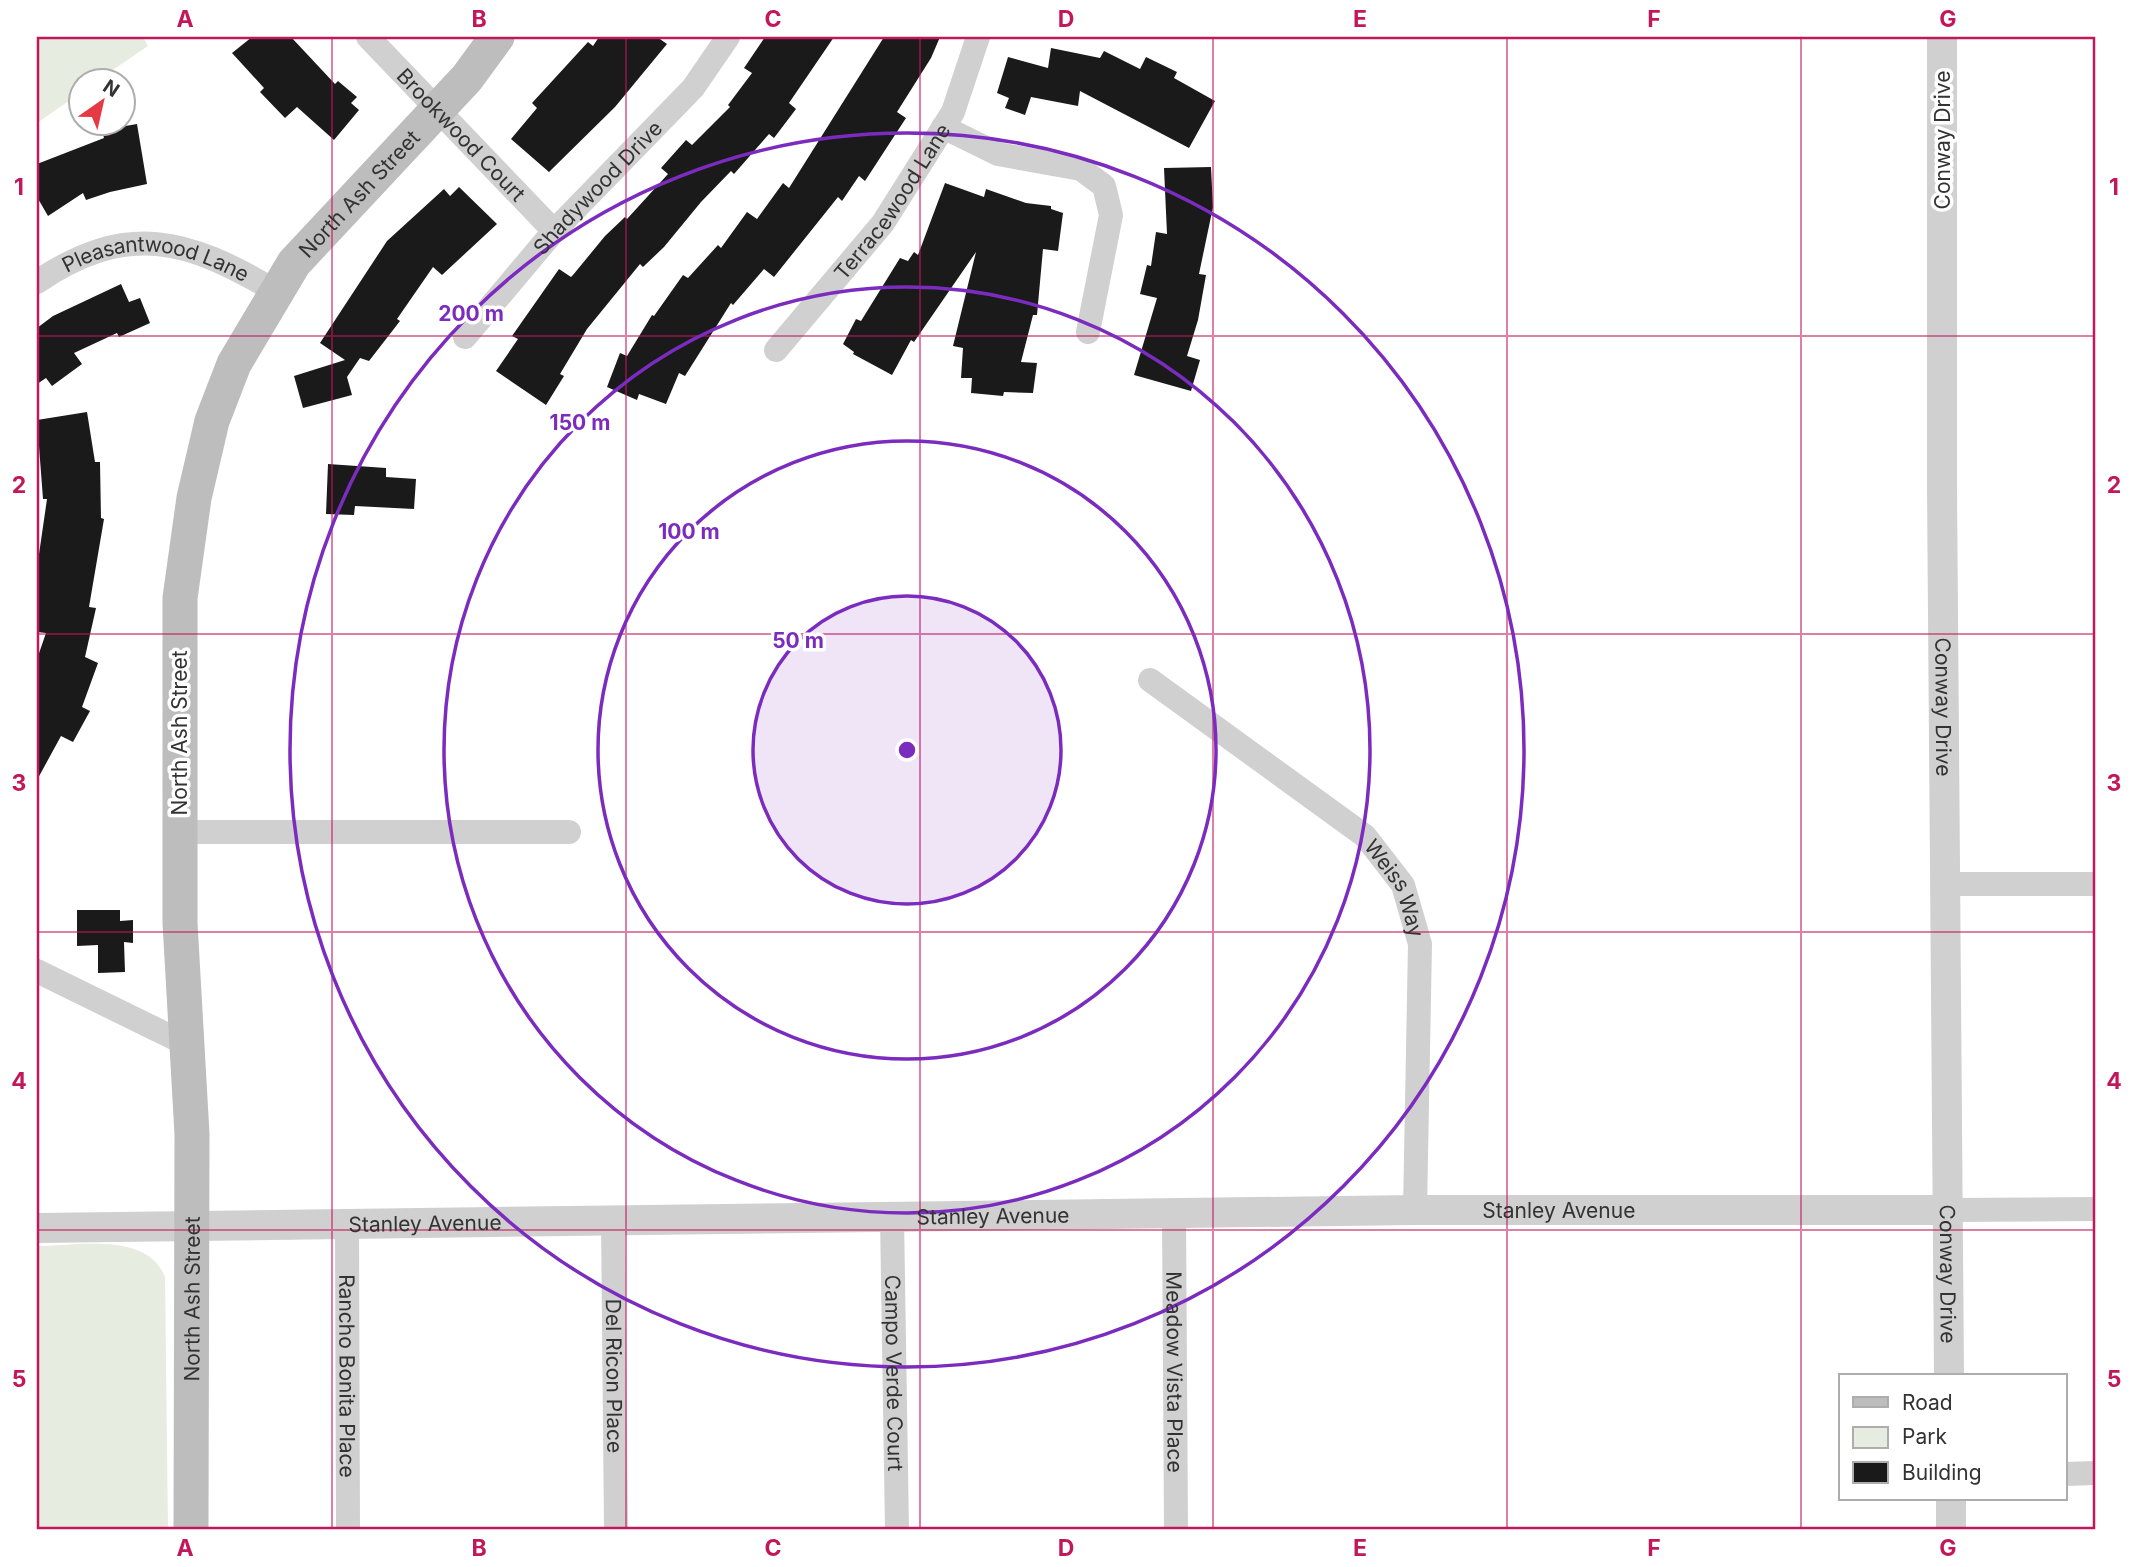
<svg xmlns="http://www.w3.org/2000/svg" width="2133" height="1567" font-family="Inter,sans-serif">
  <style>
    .green { fill: #e6ecdf }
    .building { fill: #1a1a1a }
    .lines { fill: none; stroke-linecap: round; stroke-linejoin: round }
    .minor { stroke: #d0d0d0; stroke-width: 24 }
    .tertiary { stroke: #d0d0d0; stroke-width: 30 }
    .secondary { stroke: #bdbdbd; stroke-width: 35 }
    .grid { fill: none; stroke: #c2185b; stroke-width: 2; stroke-opacity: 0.55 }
    .ring { fill: none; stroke: #7b2cbf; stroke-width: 3.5 }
    .labels { text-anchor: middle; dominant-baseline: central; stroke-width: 7; stroke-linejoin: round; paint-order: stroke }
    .street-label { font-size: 21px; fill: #333; stroke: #fff }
    .centre { fill: #7b2cbf; stroke: #fff; stroke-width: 3.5 }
    .ring-label { font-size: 21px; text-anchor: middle; font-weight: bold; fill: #7b2cbf; stroke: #fff; stroke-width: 7; stroke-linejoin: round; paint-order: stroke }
    .neatline { fill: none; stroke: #c2185b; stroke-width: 2.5 }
    .grid-label { font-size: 23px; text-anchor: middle; font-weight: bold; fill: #c2185b }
  </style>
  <rect width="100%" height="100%" fill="#fff"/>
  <path class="green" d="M37,37H143L148,46L98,80H80V93L37,123Z
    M37,1246C77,1246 147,1231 165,1277L168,1530H37Z"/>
  <path class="building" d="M252,37H291L335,84L338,81L357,97L351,103L359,110L334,140L297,107L285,118L260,92L264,88L232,53Z
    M599,37H657L667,44L615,107L549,172L511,139L537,108L532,103L588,42L593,46Z
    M765,37H834L789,103L796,109L774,138L769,134L734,174L731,171L701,202L664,247L643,267L640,264L587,329L560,374L564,376L546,405L496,371L518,339L512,336L559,269L571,277L573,275L605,236L625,217L627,219L668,174L661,168L686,140L692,145L730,107L728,105L752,73L744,68Z
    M884,37H940L931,58L897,112L906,118L865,181L859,176L842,201L838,197L774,277L764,269L733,305L731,303L685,376L679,373L666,404L639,394L637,400L607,387L620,353L627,356L652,315L654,316L683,275L688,278L718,245L721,248L747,212L757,219L783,183L789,188Z
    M1051,48L1100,58L1104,51L1140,69L1146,57L1177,72L1174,78L1215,101L1189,148L1080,91L1078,106L1031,97L1025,115L1005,108L1009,98L997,93L1008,57L1048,68Z
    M137,124L147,184L110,192L86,200L83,193L48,216L37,197V164L104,138L102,130Z
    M1211,167L1213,207L1199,274L1206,275L1198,320L1187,356L1200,360L1191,391L1134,375L1157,298L1140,294L1147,265L1151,266L1156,232L1167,234L1164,168Z
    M945,183L984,197L986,189L1026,203L1051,206V209L1063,213L1058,251L1043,249L1037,315H1033L1021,362L1037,363L1033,393L1004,392L1003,396L971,393L972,378H961L963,348L953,346L976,252L914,342L911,340L892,375L853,354L854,352L843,344L856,319L861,321L900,258L908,261L914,252L918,255Z
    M459,187L497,224L442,275L433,267L397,319L400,321L369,361L360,358L347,377L352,395L303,408L294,376L345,360L320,343L387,241L444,189L450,196Z
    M121,284L129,302L140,298L150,323L119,337L117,333L74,353L82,364L52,386L46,378L37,384V328L53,316Z
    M87,412L95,462H100L101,518L104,519L89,607L96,608L85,657L98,663L82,707L90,711L73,742L61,736L37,780V659L46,633L37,632V568L47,499H43L37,420Z
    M328,464L386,468V477L416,479L414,509L355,506L354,515L326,514Z
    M77,910H120V921L133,920V943L124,942L125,972L98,973V945L77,946Z"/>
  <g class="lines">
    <g class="minor">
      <path id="s1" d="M368,37L554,231"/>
      <path d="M943,127L998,154L1081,169L1104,186L1111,215L1088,332"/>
      <path id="s2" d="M37,282C127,221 188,239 275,291"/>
      <path id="s3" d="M465,337L554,231L693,88L728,37"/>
      <path id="s4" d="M776,350L883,223L953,112L978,37"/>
      <path id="s5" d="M1150,680L1365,836L1403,885L1420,944L1415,1210"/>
      <path d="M178,832H569"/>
      <path d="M1945,884H2096"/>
      <path d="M37,971L186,1044"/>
      <path d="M1947,1210L2096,1209"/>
      <path id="s6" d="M1174,1213L1176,1530"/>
      <path id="s7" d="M892,1217L897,1530"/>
      <path id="s8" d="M613,1220L616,1530"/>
      <path id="s9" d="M347,1224L348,1530"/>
      <path d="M2065,1474L2096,1473"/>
    </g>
    <g class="tertiary">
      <path id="s10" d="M1942,37V488L1949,1376"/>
      <path id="s11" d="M37,1228L1415,1210H1947"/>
      <path d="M1951,1530V1499"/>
    </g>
    <path class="secondary" id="s12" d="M191,1530L192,1134L180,923V598L194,498L212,421L234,364L294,263L467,78L497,37"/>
  </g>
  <path class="grid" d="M332,37V1530M626,37V1530M920,37V1530M1213,37V1530M1507,37V1530M1801,37V1530M37,336H2096M37,634H2096M37,932H2096M37,1230H2096"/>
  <circle cx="907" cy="750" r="154" fill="#7b2cbf" fill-opacity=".12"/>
  <g class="ring">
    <circle cx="907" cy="750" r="154"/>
    <circle cx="907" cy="750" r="309"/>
    <circle cx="907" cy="750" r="463"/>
    <circle cx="907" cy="750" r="617"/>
  </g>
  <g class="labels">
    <g class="street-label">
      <text stroke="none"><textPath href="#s1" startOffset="135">Brookwood Court</textPath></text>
      <text transform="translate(1942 140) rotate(-90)">Conway Drive</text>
      <text stroke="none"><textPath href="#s3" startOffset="200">Shadywood Drive</textPath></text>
      <text stroke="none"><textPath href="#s12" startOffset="1386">North Ash Street</textPath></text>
      <text stroke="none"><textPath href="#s4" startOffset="189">Terracewood Lane</textPath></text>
      <text stroke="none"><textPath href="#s2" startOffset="128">Pleasantwood Lane</textPath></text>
      <text stroke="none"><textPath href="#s10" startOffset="670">Conway Drive</textPath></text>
      <text transform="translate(179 733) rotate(-90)">North Ash Street</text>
      <text stroke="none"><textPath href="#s5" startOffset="327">Weiss Way</textPath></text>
      <text stroke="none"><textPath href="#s11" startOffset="1522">Stanley Avenue</textPath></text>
      <text stroke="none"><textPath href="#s11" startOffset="956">Stanley Avenue</textPath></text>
      <text stroke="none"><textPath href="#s11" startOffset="388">Stanley Avenue</textPath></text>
      <text stroke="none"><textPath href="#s10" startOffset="1237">Conway Drive</textPath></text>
      <text stroke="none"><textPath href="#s12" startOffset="231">North Ash Street</textPath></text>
      <text stroke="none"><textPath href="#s6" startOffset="159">Meadow Vista Place</textPath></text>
      <text stroke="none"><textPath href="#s7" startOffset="156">Campo Verde Court</textPath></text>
      <text stroke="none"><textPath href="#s8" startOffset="156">Del Ricon Place</textPath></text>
      <text stroke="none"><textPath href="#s9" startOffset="152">Rancho Bonita Place</textPath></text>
    </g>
  </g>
  <circle cx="907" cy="750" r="10" class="centre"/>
  <g class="ring-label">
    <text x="471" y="321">200 m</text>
    <text x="580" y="430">150 m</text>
    <text x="689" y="539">100 m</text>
    <text x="798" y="648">50 m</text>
  </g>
  <rect width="2133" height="1567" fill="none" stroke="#ffffff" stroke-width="77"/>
  <rect x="1839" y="1374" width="228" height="126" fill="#ffffff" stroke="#adadad" stroke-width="2"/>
  <rect x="1853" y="1397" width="35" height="10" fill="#bdbdbd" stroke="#adadad" stroke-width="2"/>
  <text x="1902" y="1410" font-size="21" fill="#333333">Road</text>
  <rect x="1853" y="1427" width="35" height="21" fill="#e6ecdf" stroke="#adadad" stroke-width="2"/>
  <text x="1902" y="1444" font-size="21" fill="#333333">Park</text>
  <rect x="1853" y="1462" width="35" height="21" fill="#1a1a1a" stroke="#adadad" stroke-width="2"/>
  <text x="1902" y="1480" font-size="21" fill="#333333">Building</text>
  <g transform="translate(102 102) rotate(34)"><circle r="33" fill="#ffffff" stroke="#adadad" stroke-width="2"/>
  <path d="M0-5L12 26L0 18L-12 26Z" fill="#e63946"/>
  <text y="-10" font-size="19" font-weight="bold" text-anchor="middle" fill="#333333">N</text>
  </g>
  <rect x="38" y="38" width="2056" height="1490" class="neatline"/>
  <g class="grid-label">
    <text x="185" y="27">A</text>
    <text x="479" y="27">B</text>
    <text x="773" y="27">C</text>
    <text x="1066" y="27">D</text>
    <text x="1360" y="27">E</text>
    <text x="1654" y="27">F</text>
    <text x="1948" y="27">G</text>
    <text x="19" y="195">1</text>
    <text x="2114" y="195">1</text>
    <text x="19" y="493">2</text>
    <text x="2114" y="493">2</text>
    <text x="19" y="791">3</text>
    <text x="2114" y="791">3</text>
    <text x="19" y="1089">4</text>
    <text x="2114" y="1089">4</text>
    <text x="19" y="1387">5</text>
    <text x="2114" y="1387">5</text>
    <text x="185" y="1556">A</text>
    <text x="479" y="1556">B</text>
    <text x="773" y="1556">C</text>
    <text x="1066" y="1556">D</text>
    <text x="1360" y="1556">E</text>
    <text x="1654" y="1556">F</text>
    <text x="1948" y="1556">G</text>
  </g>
</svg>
